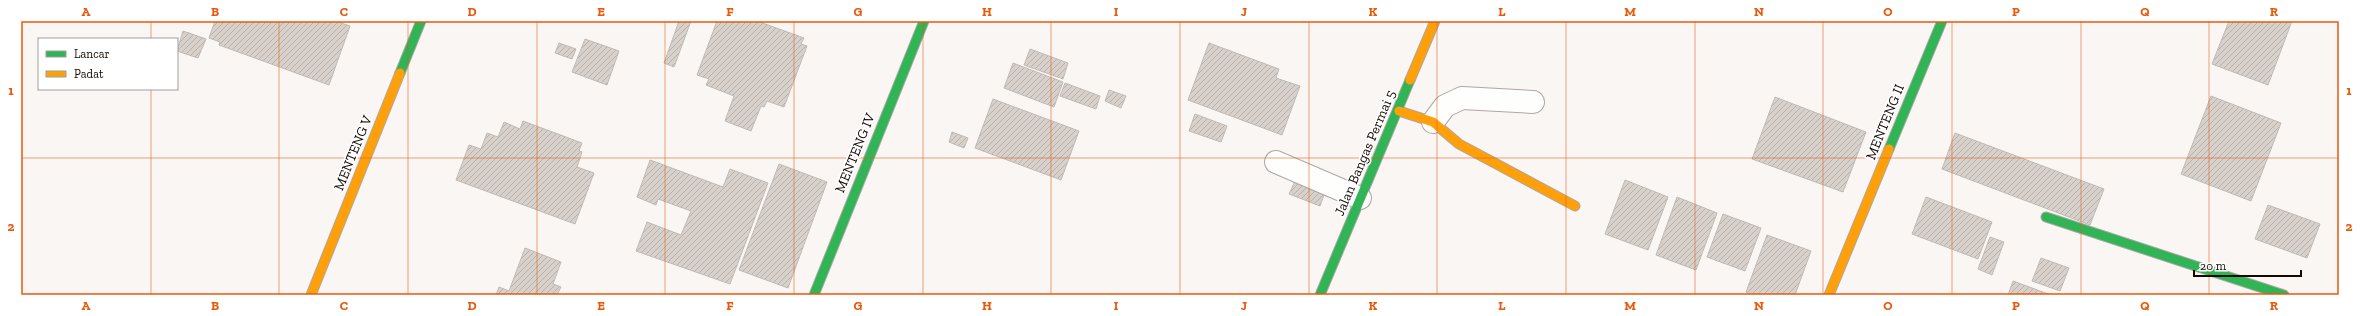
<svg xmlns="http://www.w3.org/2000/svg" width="2360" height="316" font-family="'Zilla Slab',serif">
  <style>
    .building { fill: url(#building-hatch); stroke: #c0bab4 }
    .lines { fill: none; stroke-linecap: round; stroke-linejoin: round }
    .street-casing { stroke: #aea7a3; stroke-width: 24 }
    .fast-casing { stroke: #aea7a3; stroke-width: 11 }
    .slow-casing { stroke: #aea7a3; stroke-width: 11 }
    .street { stroke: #fefefd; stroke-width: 22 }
    .fast { stroke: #30b455; stroke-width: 9 }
    .slow { stroke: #ff9f0a; stroke-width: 9 }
    .grid { fill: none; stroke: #e8590c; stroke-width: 1; stroke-opacity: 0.55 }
    .labels { text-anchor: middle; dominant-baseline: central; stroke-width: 3.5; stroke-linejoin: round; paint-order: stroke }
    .street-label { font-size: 14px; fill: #140903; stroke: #fff }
    .neatline { fill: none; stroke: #e8590c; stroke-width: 1.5 }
    .grid-label { font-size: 13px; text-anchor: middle; font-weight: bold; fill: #e8590c }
  </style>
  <defs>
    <pattern id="building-hatch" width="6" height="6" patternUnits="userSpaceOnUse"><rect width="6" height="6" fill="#d8d1cb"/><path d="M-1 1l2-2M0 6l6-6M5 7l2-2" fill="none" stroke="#b8b2ad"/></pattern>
  </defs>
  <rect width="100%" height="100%" fill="#f9f6f4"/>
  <path class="building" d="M215,21H335L350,26L329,85L219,45L220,42L209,38Z
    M679,21H691L674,67L664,63Z
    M717,21H757L804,38L801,44L807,46L784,107L767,101L764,107L761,106L751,131L725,121L734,96L706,85L709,79L697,75Z
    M2229,21H2292L2268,85L2212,64Z
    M183,31L206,39L198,58L177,51Z
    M585,39L619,51L607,85L572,72Z
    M559,43L576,49L572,59L555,53Z
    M1209,43L1279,69L1276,78L1300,86L1282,135L1188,100Z
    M1030,49L1068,63L1063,79L1024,65Z
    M1013,63L1063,82L1054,107L1004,88Z
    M1065,83L1100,96L1096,109L1060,96Z
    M1109,90L1126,96L1121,108L1105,101Z
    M2211,96L2281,123L2251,201L2181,174Z
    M1775,97L1866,132L1843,192L1752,159Z
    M993,99L1079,131L1061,180L975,148Z
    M1195,114L1227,126L1221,142L1189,131Z
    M523,121L582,143L579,151L582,152L577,167L594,173L575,224L456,180L469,145L481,149L487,133L498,137L504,122L520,129Z
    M952,132L968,138L964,148L949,142Z
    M1955,133L2104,189L2090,225L1942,169Z
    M650,160L723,187L730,169L768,183L730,284L636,251L647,222L681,235L691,211L658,199L656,205L637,197Z
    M779,164L827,182L788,288L739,270Z
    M1625,180L1668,197L1648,250L1605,234Z
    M1295,181L1325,192L1320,206L1289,194Z
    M1677,197L1717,213L1696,270L1656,255Z
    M1926,197L1992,222L1978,259L1912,234Z
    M2268,205L2320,224L2307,258L2255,239Z
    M1723,214L1761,228L1745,271L1707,257Z
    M1767,235L1811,251L1795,295H1754L1746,292Z
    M1990,237L2004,242L1992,275L1978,269Z
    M525,248L561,262L553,284L561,287L557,295H496L499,287L509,291Z
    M2041,258L2069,268L2060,291L2032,281Z
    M2013,281L2051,295H2008Z"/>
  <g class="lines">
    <g class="street-casing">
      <path id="street" d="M1433,122L1445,106L1462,98L1533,102
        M1276,162L1360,198"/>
    </g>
    <g class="fast-casing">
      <path id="fast" d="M400,73L421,21
        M1889,149L1942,21
        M2046,217L2284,295
        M814,295L924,21
        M1320,295L1410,80"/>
    </g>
    <g class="slow-casing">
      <path id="slow" d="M1410,80L1435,21
        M1399,111L1433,122L1459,144L1575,206
        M311,295L400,73
        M1829,295L1889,149"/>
    </g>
    <use href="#street" class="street"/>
    <use href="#fast" class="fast"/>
    <use href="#slow" class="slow"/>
  </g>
  <path class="grid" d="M151,21V39M279,21V295M408,21V295M537,21V295M665,21V295M794,21V295M923,21V295M1051,21V295M1180,21V295M1309,21V295M1437,21V295M1566,21V295M1695,21V295M1823,21V295M1952,21V295M2081,21V295M2209,21V295M151,89V295M21,158H2339"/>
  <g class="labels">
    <g class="street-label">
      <text transform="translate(1885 122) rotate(-68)">MENTENG II</text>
      <text transform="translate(353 153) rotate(-68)">MENTENG V</text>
      <text transform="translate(855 153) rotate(-68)">MENTENG IV</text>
      <text transform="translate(1365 153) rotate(-67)">Jalan Bangas Permai 5</text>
    </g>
  </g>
  <rect width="2360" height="316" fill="none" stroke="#ffffff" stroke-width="44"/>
  <rect x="38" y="38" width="140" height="52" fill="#ffffff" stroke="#a19d9a"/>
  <rect x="46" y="51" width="20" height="6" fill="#30b455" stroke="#a19d9a"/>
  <text x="74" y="58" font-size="12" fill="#140903">Lancar</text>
  <rect x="46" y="71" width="20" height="6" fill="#ff9f0a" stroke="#a19d9a"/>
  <text x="74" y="78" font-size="12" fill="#140903">Padat</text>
  <path d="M2194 270v6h107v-6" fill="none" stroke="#140903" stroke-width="2"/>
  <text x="2200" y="270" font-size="12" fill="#140903" stroke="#ffffff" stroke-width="3" paint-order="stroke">20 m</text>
  <rect x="22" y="22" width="2316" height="272" class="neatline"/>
  <g class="grid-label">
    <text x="86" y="16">A</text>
    <text x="215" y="16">B</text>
    <text x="344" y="16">C</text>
    <text x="472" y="16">D</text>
    <text x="601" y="16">E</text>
    <text x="730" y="16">F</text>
    <text x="858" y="16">G</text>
    <text x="987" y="16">H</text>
    <text x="1116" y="16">I</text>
    <text x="1244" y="16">J</text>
    <text x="1373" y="16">K</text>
    <text x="1502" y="16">L</text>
    <text x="1630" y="16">M</text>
    <text x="1759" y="16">N</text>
    <text x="1888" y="16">O</text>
    <text x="2016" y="16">P</text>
    <text x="2145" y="16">Q</text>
    <text x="2274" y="16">R</text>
    <text x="11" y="95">1</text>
    <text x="2349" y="95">1</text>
    <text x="11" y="231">2</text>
    <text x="2349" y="231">2</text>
    <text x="86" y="310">A</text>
    <text x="215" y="310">B</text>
    <text x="344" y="310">C</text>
    <text x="472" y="310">D</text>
    <text x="601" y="310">E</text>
    <text x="730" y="310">F</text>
    <text x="858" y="310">G</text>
    <text x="987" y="310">H</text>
    <text x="1116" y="310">I</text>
    <text x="1244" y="310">J</text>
    <text x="1373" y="310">K</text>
    <text x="1502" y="310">L</text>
    <text x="1630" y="310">M</text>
    <text x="1759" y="310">N</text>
    <text x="1888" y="310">O</text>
    <text x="2016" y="310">P</text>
    <text x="2145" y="310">Q</text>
    <text x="2274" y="310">R</text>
  </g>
</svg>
